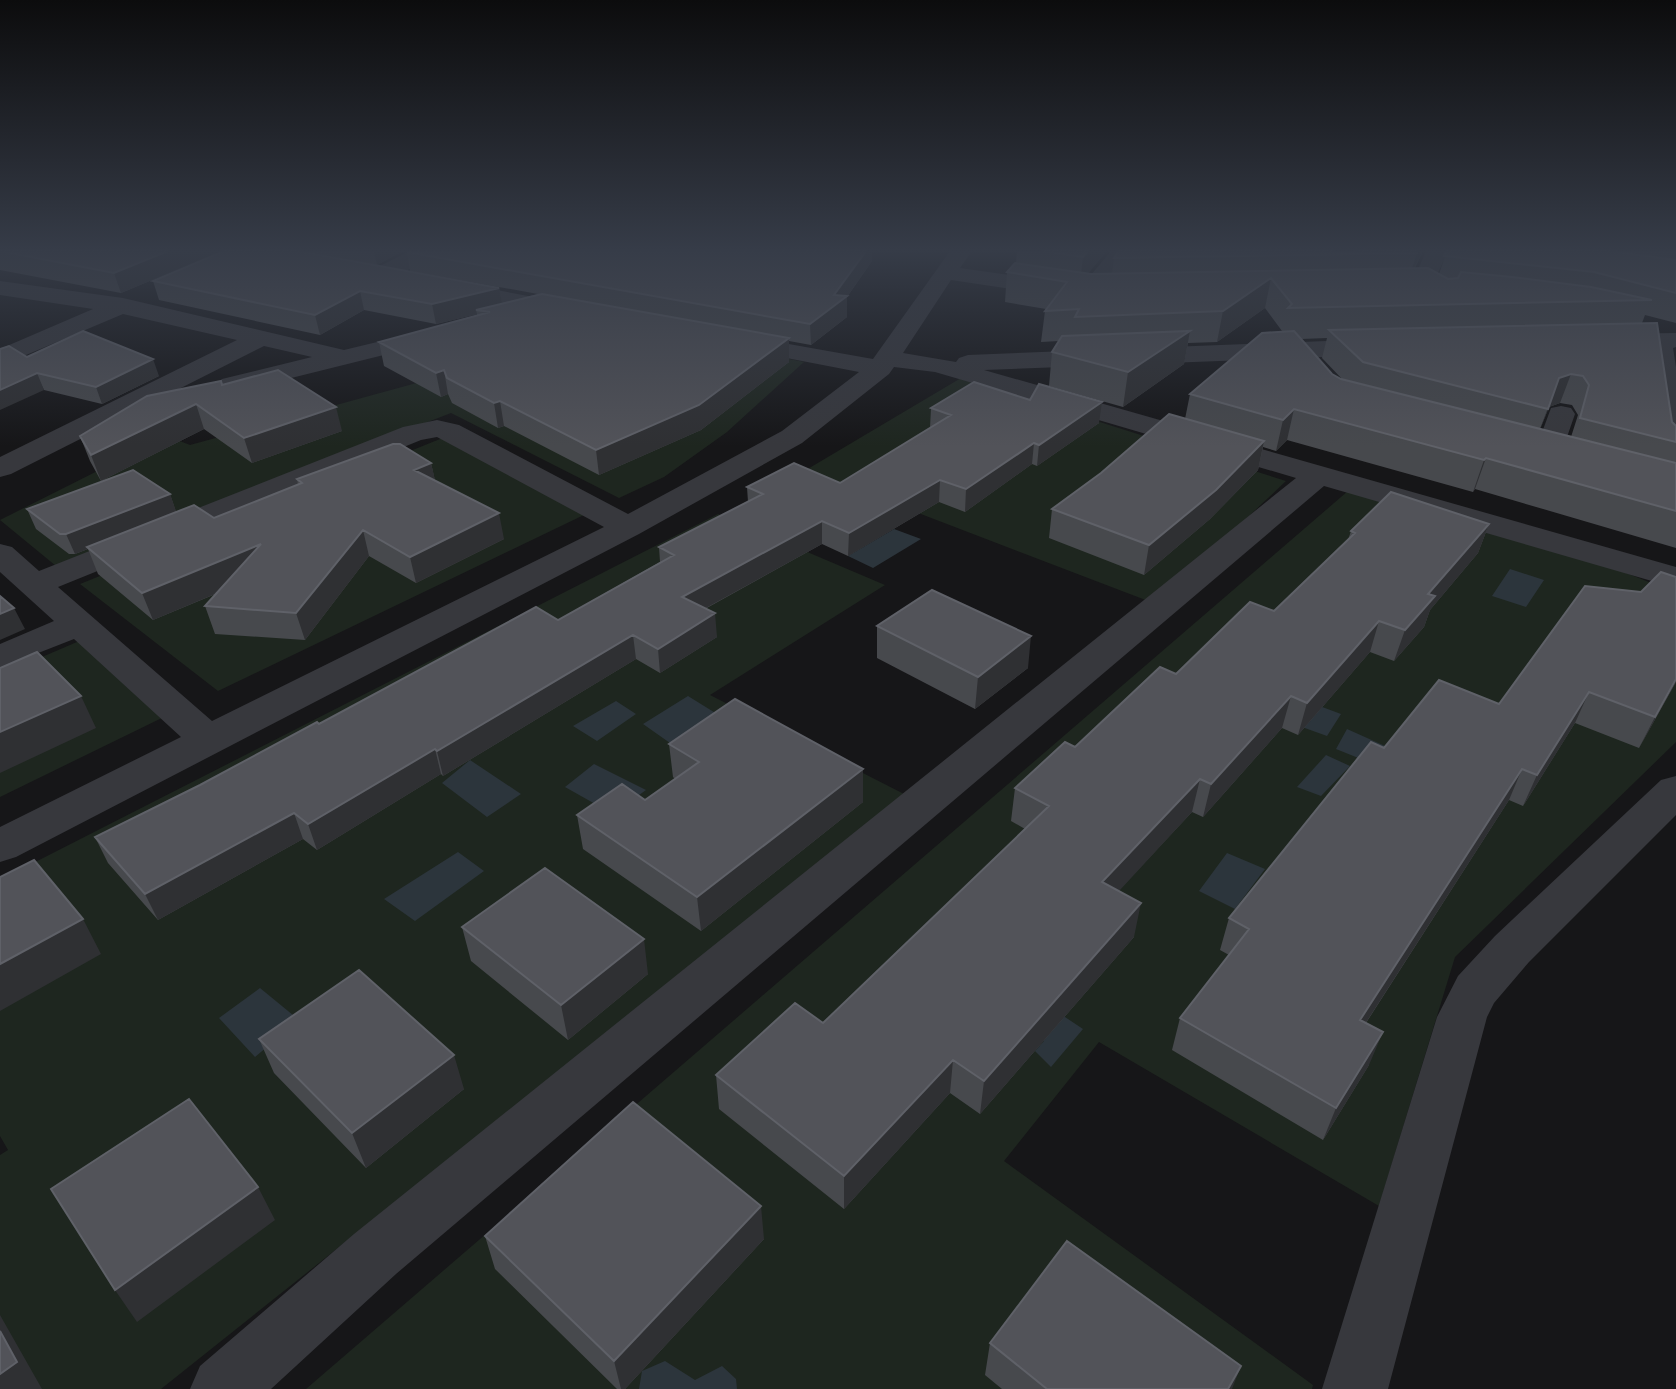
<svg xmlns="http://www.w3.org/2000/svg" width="1676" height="1389" font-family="'IBM Plex Sans',sans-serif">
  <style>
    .green { fill: #1e261f }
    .water { fill: #2c353c }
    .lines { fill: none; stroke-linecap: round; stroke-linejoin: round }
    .minor { fill: #37383d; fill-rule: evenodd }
    .wall { fill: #47494d; fill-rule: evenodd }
    .shaded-wall { fill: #2f3033 }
    .building { fill: #525359; stroke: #5f6168; stroke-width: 2 }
  </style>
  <rect width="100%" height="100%" fill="#161618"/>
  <path class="green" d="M650,331L804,362L727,432L664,477L619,498L451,413L56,566L0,520L167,436L190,445L464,370Z
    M961,378L1286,481L1156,604L806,470Z
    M445,437L588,513L218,691L80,584Z
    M1348,491L1609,566L1676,593V742L1455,957L1379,1206L1099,1042L1004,1161L1313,1385L1312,1389H306Z
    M718,514L885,585L710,695L906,795L161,1389H0V1155L8,1150L0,1136V880Z
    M84,639L170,714L0,797V675Z"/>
  <path class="water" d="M894,529L921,539L873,568L848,556Z
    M1510,569L1544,580L1526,607L1492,596Z
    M1290,695L1341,714L1327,736L1277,718Z
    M688,696L717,714L670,743L643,724Z
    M616,701L636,714L597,741L573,726Z
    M1347,729L1423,763L1413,780L1336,749Z
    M1326,755L1350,766L1321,796L1297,787Z
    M470,760L521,794L487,817L442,783Z
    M594,764L646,790L613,814L565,787Z
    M458,852L484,871L415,921L384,899Z
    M1227,853L1265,869L1235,909L1199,891Z
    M1011,981L1083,1029L1051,1067L1035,1051L1044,1041L990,998Z
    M260,988L299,1020L255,1057L219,1018Z
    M665,1361L695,1380L722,1366L736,1379L737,1389H639L642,1371Z"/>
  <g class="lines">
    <path class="minor" d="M410,251H438L436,256L388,280H372L369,275L372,270Z
      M950,251H972L960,268L1057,282L1065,284L1068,289L1065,294L1057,296L951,280L903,353L956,362L959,358L968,355L1376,339L1385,342L1389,347L1385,352L1376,355L984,370L1676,567V588L1324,486L396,1274L271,1389H190L200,1366L354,1234L1296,478L935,372L894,367L889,374L802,443L639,534L16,857L0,862V827L181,737L74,639L0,668V644L54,621L0,572V544L12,547L39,571L403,427L437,420L459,425L628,514L782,431L859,372L729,347L726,342L729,337L738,335L873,359ZM437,437L604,527L212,721L58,587L421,440Z
      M1111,251H1133L1095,299H1079L1075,294Z
      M1426,251H1448L1433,284L1457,306L1453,311H1437L1410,288Z
      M0,281L123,298L344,350L431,329L440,331L443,336L440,341L231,393L222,391L218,385L222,379L312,357L264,346L171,393L179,395L183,401L179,407L112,423L11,474L0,477V457L237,340L123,314L0,366V349L93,309L0,295Z
      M449,281L565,303L573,305L577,310L573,315L565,317L441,293L438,288L441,283Z
      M1676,333V347L1673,348L1676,367V461L1666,458L1661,452L1648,348L1599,346L1596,341L1599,336L1608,334Z
      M1561,406L1571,408L1575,414L1559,460L1549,463L1539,460L1534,454L1551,408Z
      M1676,776V815L1529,962L1494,1003L1487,1017L1388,1389H1322L1437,1017L1458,976L1495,936L1661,780Z"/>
  </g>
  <path class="wall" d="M0,251H221L121,293L0,270Z
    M304,251H403L377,265Z
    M1017,251H1107L1088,273H1112L1114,258L1119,251H1423L1415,268L1439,274L1447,251H1676V323L1645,315L1642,323L1672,422L1676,426V548L1475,489L1473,492L1287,440L1276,451L1263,447L1258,470L1210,519L1144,575L1049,538L1052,509L1185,419L1190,394L1282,331L1265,308L1217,342L1188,343L1184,364L1123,407L1049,386L1052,352L1059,341L1041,342L1045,311L1046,309L1005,302L1007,272L1016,263ZM1327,338L1322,358L1343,380L1332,374L1301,339ZM1560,403L1572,405L1578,415L1571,437L1540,429L1549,407Z
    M407,252L872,261L847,297V317L811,345L789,341V362L701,430L599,475L504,426L498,428L452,403L448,394L441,397L384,366L379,342L477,316V314L436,324L364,310L320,335L159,300L153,281L499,288L502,303L538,294L410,271Z
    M27,357L159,376L102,404L44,390Z
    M222,385L342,431L252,463L204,429L101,481L90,461L80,436Z
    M931,408L1099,423L1037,466L1032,464L965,512L939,502L848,556L822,544L705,609L717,637L660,673L636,659L443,776L441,774L317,850L303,839L158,920L108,863L95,837L200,785L319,724L558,620L660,562L659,547L748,502L747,487L840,483L930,428Z
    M431,463L435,481L504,539L416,583L369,556L305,640L215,634L205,606L218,593L153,620L98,574L88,549L75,554H69L36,529L27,509L170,494L176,512L214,518L298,485L297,479Z
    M1489,524L1478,553L1430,610L1424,627L1394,661L1370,652L1298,735L1282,728L1203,817L1192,812L1118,891L1134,937L980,1114L950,1093L844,1209L719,1109L716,1075L823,1023L1025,829L1011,821L1015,788L1075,747L1176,674L1274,611L1348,540L1351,531Z
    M877,626L1028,668L975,709L877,658Z
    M1676,682L1639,748L1575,723L1523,806L1509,800L1366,1023L1369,1065L1323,1140L1172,1050L1180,1018L1229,955L1220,950L1229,918L1384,748L1499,704Z
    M669,744L863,802L701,931L583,849L577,815L645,800L675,779L673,777Z
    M462,927L648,974L568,1040L471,961Z
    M259,1039L464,1089L366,1168L274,1073Z
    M485,1236L764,1239L625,1389H617L495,1269Z
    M990,1343L1232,1389H1002L985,1375Z"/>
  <path class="shaded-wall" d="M168,251H221L121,293L114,273Z
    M374,251H403L377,265Z
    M866,251H872V261L847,297V317L811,345L810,324L834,295Z
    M1088,251H1107L1080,283L1083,257Z
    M1417,251H1423L1409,278L1417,253Z
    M1271,278L1265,308L1217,342L1223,311Z
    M499,288L503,307L476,310L477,314L436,324L432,304Z
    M360,291L364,310L320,335L315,315Z
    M1190,331L1184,364L1123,407L1128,372Z
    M789,338V362L701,430L599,475L596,450Z
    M153,359L159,376L102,404L96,387Z
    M444,370L448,394L441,397L436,373Z
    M37,373L44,390L0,410V390Z
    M1571,374L1560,403L1549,407L1536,440L1559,378Z
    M500,401L504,426L498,428L494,403Z
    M1102,402L1099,423L1037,466L1039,445Z
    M196,404L204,429L101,481L91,455Z
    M336,407L342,431L252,463L244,438Z
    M1294,409L1287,440L1276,451L1283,420Z
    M1264,441L1258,470L1210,519L1144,575L1149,545Z
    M1034,443L1032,464L965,512L966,489Z
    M1486,458L1475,489L1473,492L1484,460Z
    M431,463L437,488L414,470Z
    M940,480L939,502L848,556L849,533Z
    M170,494L177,514L75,554L66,534Z
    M499,513L504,539L416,583L410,557Z
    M822,521V544L684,620L682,597Z
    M1489,524L1478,553L1430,610L1424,627L1394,661L1405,630L1428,594Z
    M363,530L369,556L305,640L296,613Z
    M261,544L270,571L153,620L142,593Z
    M14,608L25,629L0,640V614Z
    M715,613L717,637L660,673L658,649Z
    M1379,621L1370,652L1298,735L1307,703Z
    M633,635L636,659L443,776L437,751Z
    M1031,636L1028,668L975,709L978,677Z
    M1676,679V682L1639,748L1655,717Z
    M1589,692L1575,723L1523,806L1537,775Z
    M81,696L96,728L0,773V732Z
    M1291,696L1282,728L1203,817L1211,784Z
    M435,749L441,774L317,850L308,824Z
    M863,769V802L701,931L697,897Z
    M1522,769L1509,800L1347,1052L1360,1020Z
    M1200,779L1192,812L1096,916L1102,882Z
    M294,813L303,839L158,920L145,894Z
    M1141,903L1134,937L980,1114L984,1081Z
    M83,919L101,954L0,1011V964Z
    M644,939L648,974L568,1040L561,1005Z
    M1383,1032L1369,1065L1323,1140L1336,1108Z
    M454,1055L464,1089L366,1168L352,1133Z
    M953,1060L950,1093L844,1209V1176Z
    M258,1187L275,1220L137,1322L115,1290Z
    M761,1206L764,1239L625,1389H621L614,1361Z
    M0,1315L42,1389H0Z
    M1241,1366L1232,1389H1228Z"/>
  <path class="building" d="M0,251H168L114,273Z
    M224,251H298L499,288L432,304L360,291L315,315L153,281Z
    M866,251L834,295L847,296L810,324L407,252Z
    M1042,251H1088L1083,257Z
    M1119,251H1331L1349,254L1358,251H1417V253L1114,258Z
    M1447,251H1609L1676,260V293L1594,272L1444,256Z
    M1015,263L1091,274L1428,268L1448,279L1458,278L1461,272L1512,277L1591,287L1652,300L1288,308L1292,304L1271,278L1223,311L1075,317L1079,309L1045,311L1067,282L1007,272Z
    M542,294L789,338L699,405L596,450L500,401L494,403L447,378L444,370L436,373L379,342L490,312L476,310Z
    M1657,323L1672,422L1676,426V442L1580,418L1589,385L1583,376L1571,374L1559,378L1548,409L1363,362L1329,330Z
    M83,331L153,359L96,387L37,373L0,390V349L9,346L27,357Z
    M1190,331L1128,372L1052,352L1062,336Z
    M1294,331L1332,374L1341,379L1676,463V511L1486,458L1484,460L1294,409L1283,420L1190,394L1262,333Z
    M278,370L336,407L244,438L196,404L91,455L80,436L147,396L221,381L222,385Z
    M974,382L1030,400L1039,384L1102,402L1039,445L1034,443L966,489L940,480L849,533L822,521L682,597L715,613L658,649L633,635L437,751L435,749L308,824L294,813L145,894L95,837L200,785L317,722L319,724L536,607L558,620L674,555L659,547L763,494L747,487L794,463L840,483L951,415L931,408Z
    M1169,414L1264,441L1216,490L1149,545L1052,509L1101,473Z
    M393,444H400L431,463L414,470L499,513L410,557L363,530L296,613L205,606L261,544L142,593L87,547L194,505L214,518L302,483L297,479Z
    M133,470L170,494L66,534H60L27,509Z
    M1391,492L1489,524L1428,594L1435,596L1405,630L1379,621L1307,703L1291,696L1211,784L1200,779L1102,882L1141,903L984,1081L953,1060L844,1176L716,1075L795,1003L823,1023L1049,806L1015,788L1065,742L1075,747L1160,667L1176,674L1250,602L1274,611L1355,533L1351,531Z
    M1661,572L1676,577V679L1655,717L1589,692L1537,775L1522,769L1360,1020L1383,1032L1336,1108L1180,1018L1249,929L1229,918L1371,742L1384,748L1439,680L1499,704L1585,586L1641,592Z
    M932,590L1031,636L978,677L877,626Z
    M0,596L14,608L0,614Z
    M37,652L81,696L0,732V668Z
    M735,699L863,769L697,897L577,815L622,784L645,800L699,762L669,744Z
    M34,860L83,919L0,964V877Z
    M545,868L644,939L561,1005L462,927Z
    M359,970L454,1055L352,1133L259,1039Z
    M189,1099L258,1187L115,1290L51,1189Z
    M633,1102L761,1206L614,1361L485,1236Z
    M1067,1241L1241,1366L1228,1389H1047L990,1343Z
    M0,1331L17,1362L0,1374Z"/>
  <linearGradient id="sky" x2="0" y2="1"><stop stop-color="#0c0c0d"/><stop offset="0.56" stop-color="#363c48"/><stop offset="1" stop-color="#363c48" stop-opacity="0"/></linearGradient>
  <rect width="1676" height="446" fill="url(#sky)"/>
</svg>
